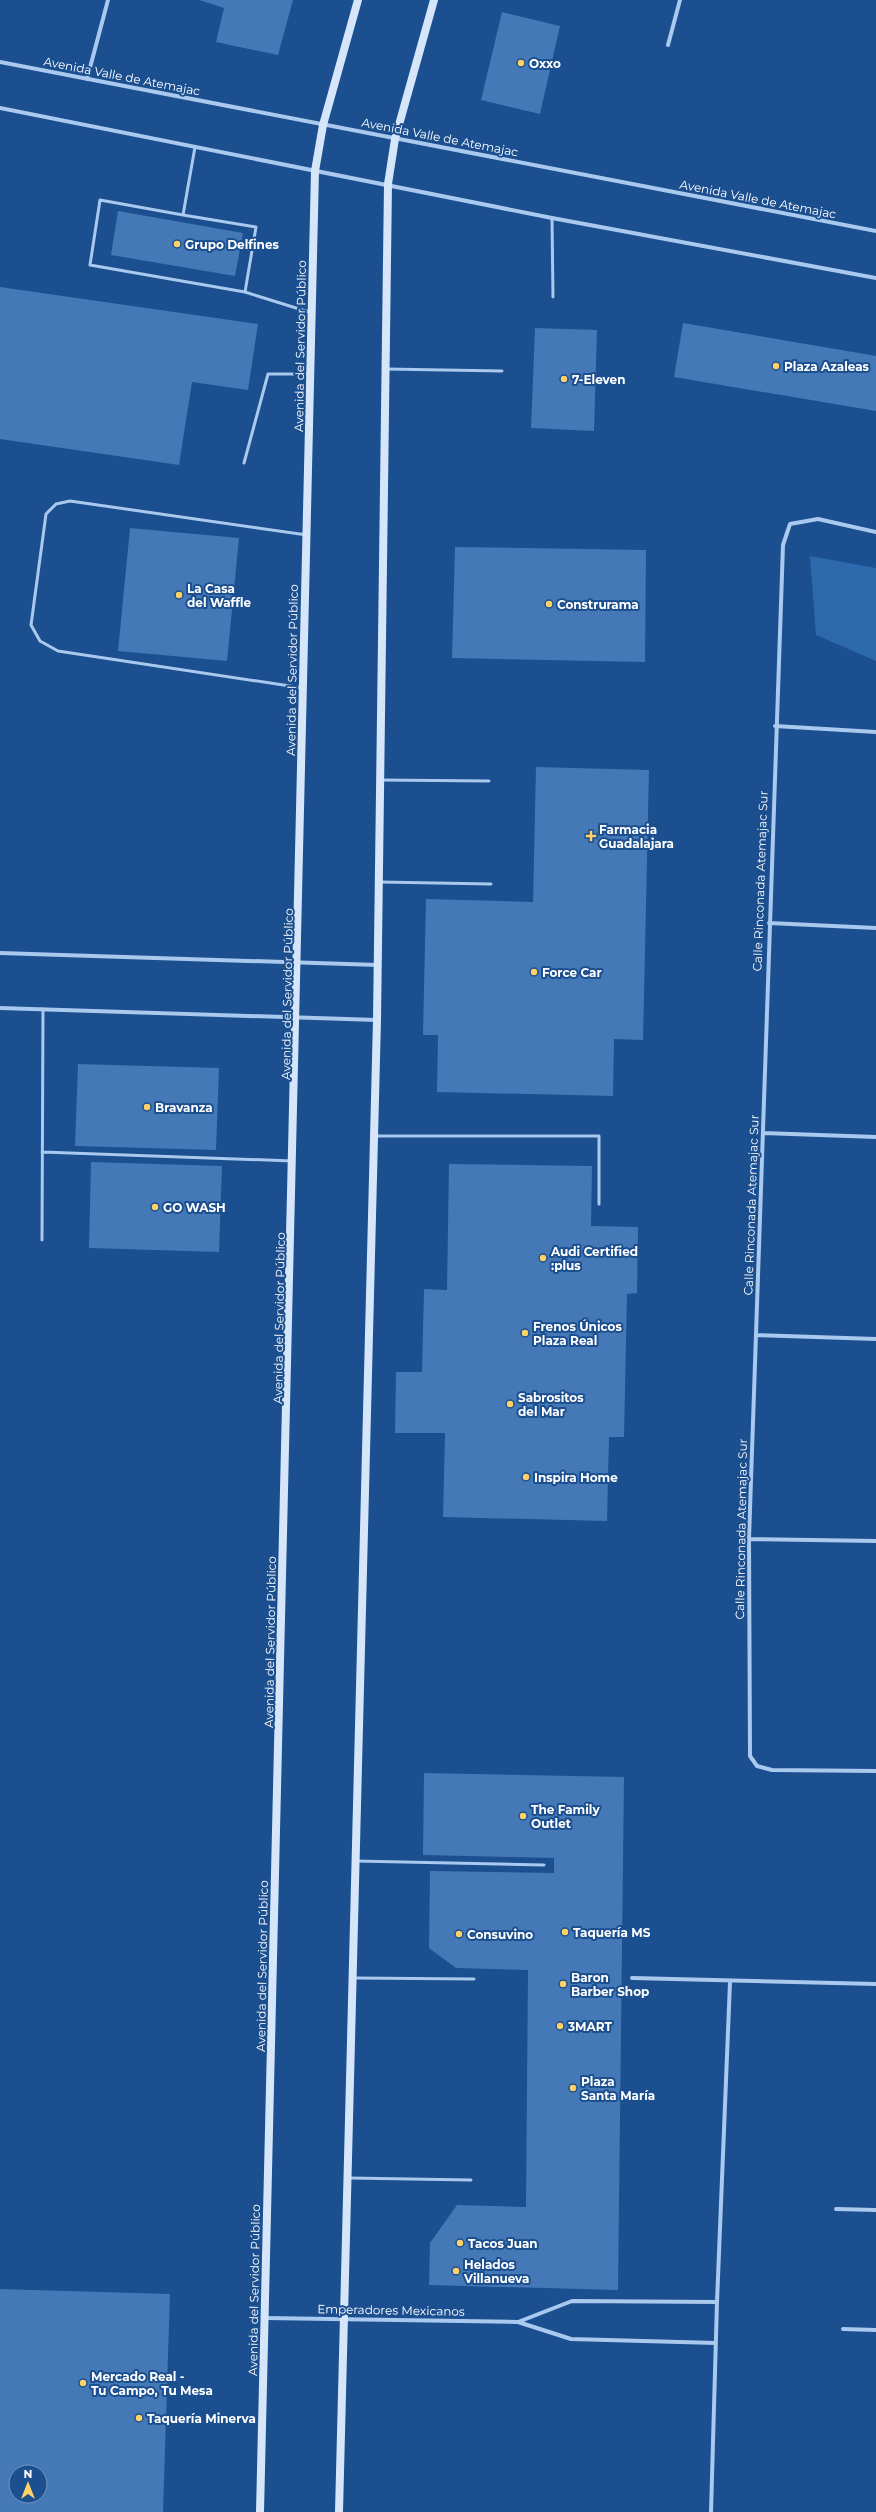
<svg xmlns="http://www.w3.org/2000/svg" width="876" height="2512" font-family="Montserrat,sans-serif">
  <style>
    .green { fill: #2e69ad }
    .building { fill: #4478b7; fill-rule: evenodd }
    .lines { fill: none; stroke-linecap: round; stroke-linejoin: round }
    .lane { stroke: #a9c9ee; stroke-width: 3 }
    .street { stroke: #a9c9ee; stroke-width: 4 }
    .secondary { stroke: #d6e6fa; stroke-width: 8 }
    .poi-dot { fill: #ffd166; stroke: #1b4f8f; stroke-width: 1.5 }
    .labels { text-anchor: middle; dominant-baseline: central; stroke-width: 4; stroke-linejoin: round; paint-order: stroke }
    .poi-label { font-size: 12px; font-weight: bold; fill: #fff; stroke: #1b4f8f; text-anchor: start }
    .street-label { font-size: 12px; fill: #fff; stroke: #1b4f8f }
  </style>
  <rect width="100%" height="100%" fill="#1b4f8f"/>
  <path class="green" d="M810,556L876,568V661L816,635Z"/>
  <path class="building" d="M199,0H293L278,55L216,42L224,8Z
    M502,12L560,26L540,114L481,100Z
    M118,211L243,233L235,276L111,255Z
    M0,287L258,324L248,390L192,382L179,465L0,439Z
    M683,323L876,356V411L674,377Z
    M535,328L597,330L594,431L531,428Z
    M130,528L239,538L227,661L118,651Z
    M455,547L646,550L645,662L452,658Z
    M536,767L649,770L643,1040L614,1039L613,1096L437,1092L438,1035H423L426,899L533,902Z
    M78,1064L219,1068L216,1150L75,1146Z
    M91,1162L222,1166L219,1252L89,1248Z
    M449,1164L592,1166L591,1226L638,1227L637,1293L627,1294L624,1437H609L607,1521L443,1517L445,1433H395L396,1372H422L424,1289L447,1290Z
    M424,1773L624,1777L618,2290L429,2285L430,2243L457,2205L526,2207L528,1970L456,1968L429,1948L430,1871L554,1873V1858L423,1855Z
    M0,2289L170,2294L163,2512H0ZM16,2472H40V2496H16Z"/>
  <g class="lines">
    <path class="lane" d="M195,147L183,215L100,200L90,265L245,292L312,313
      M183,215L256,227L245,292
      M552,218L553,297
      M386,369L502,371
      M244,463L268,374H310
      M303,688L58,651L40,641L31,625L46,514L56,504L70,501L307,535
      M381,780L489,781
      M380,882L491,884
      M374,1136H599V1204
      M42,1152L293,1161
      M42,1240L43,1009
      M356,1861L544,1865
      M354,1978L474,1979
      M349,2178L471,2180"/>
    <path class="street" d="M668,45L680,0
      M0,62L876,231
      M87,79L108,0
      M0,108L552,218L876,278
      M876,532L818,519L790,524L783,545L749,1539L750,1756L757,1766L772,1770L876,1771
      M775,726L876,732
      M769,923L876,928
      M0,953L378,965
      M0,1008L377,1020
      M763,1133L876,1137
      M757,1335L876,1339
      M749,1539L876,1541
      M632,1978L876,1984
      M836,2209L876,2210
      M265,2318L518,2322L571,2339L716,2343
      M518,2322L572,2301L717,2302
      M843,2329L876,2330
      M711,2512L717,2302L730,1982"/>
    <path class="secondary" d="M260,2512C280,1732 300,952 315,171L323,125L358,0
      M339,2512L377,1020L388,184L395,139L434,0"/>
  </g>
  <g class="poi-dot">
    <circle cx="521" cy="63" r="4"/>
    <circle cx="177" cy="244" r="4"/>
    <circle cx="776" cy="366" r="4"/>
    <circle cx="564" cy="379" r="4"/>
    <circle cx="179" cy="595" r="4"/>
    <circle cx="549" cy="604" r="4"/>
    <path d="M589 830h4v4h4v4h-4v4h-4v-4h-4v-4h4z"/>
    <circle cx="534" cy="972" r="4"/>
    <circle cx="147" cy="1107" r="4"/>
    <circle cx="155" cy="1207" r="4"/>
    <circle cx="543" cy="1258" r="4"/>
    <circle cx="525" cy="1333" r="4"/>
    <circle cx="510" cy="1404" r="4"/>
    <circle cx="526" cy="1477" r="4"/>
    <circle cx="523" cy="1816" r="4"/>
    <circle cx="565" cy="1932" r="4"/>
    <circle cx="459" cy="1934" r="4"/>
    <circle cx="563" cy="1984" r="4"/>
    <circle cx="560" cy="2026" r="4"/>
    <circle cx="573" cy="2088" r="4"/>
    <circle cx="460" cy="2243" r="4"/>
    <circle cx="456" cy="2271" r="4"/>
    <circle cx="83" cy="2383" r="4"/>
    <circle cx="139" cy="2418" r="4"/>
  </g>
  <g class="labels">
    <g class="poi-label">
      <text x="529" y="63">Oxxo</text>
      <text x="185" y="244">Grupo Delfines</text>
      <text x="784" y="366">Plaza Azaleas</text>
      <text x="572" y="379">7-Eleven</text>
      <text x="187" y="588">La Casa<tspan x="187" dy="14">del Waffle</tspan></text>
      <text x="557" y="604">Construrama</text>
      <text x="599" y="829">Farmacia<tspan x="599" dy="14">Guadalajara</tspan></text>
      <text x="542" y="972">Force Car</text>
      <text x="155" y="1107">Bravanza</text>
      <text x="163" y="1207">GO WASH</text>
      <text x="551" y="1251">Audi Certified<tspan x="551" dy="14">:plus</tspan></text>
      <text x="533" y="1326">Frenos Únicos<tspan x="533" dy="14">Plaza Real</tspan></text>
      <text x="518" y="1397">Sabrositos<tspan x="518" dy="14">del Mar</tspan></text>
      <text x="534" y="1477">Inspira Home</text>
      <text x="531" y="1809">The Family<tspan x="531" dy="14">Outlet</tspan></text>
      <text x="573" y="1932">Taquería MS</text>
      <text x="467" y="1934">Consuvino</text>
      <text x="571" y="1977">Baron<tspan x="571" dy="14">Barber Shop</tspan></text>
      <text x="568" y="2026">3MART</text>
      <text x="581" y="2081">Plaza<tspan x="581" dy="14">Santa María</tspan></text>
      <text x="468" y="2243">Tacos Juan</text>
      <text x="464" y="2264">Helados<tspan x="464" dy="14">Villanueva</tspan></text>
      <text x="91" y="2376">Mercado Real -<tspan x="91" dy="14">Tu Campo, Tu Mesa</tspan></text>
      <text x="147" y="2418">Taquería Minerva</text>
    </g>
    <g class="street-label">
      <text transform="translate(122 76) rotate(11)">Avenida Valle de Atemajac</text>
      <text transform="translate(440 137) rotate(11)">Avenida Valle de Atemajac</text>
      <text transform="translate(758 199) rotate(11)">Avenida Valle de Atemajac</text>
      <text transform="translate(300 346) rotate(-89)">Avenida del Servidor Público</text>
      <text transform="translate(292 670) rotate(-89)">Avenida del Servidor Público</text>
      <text transform="translate(760 881) rotate(-88)">Calle Rinconada Atemajac Sur</text>
      <text transform="translate(287 994) rotate(-89)">Avenida del Servidor Público</text>
      <text transform="translate(751 1205) rotate(-88)">Calle Rinconada Atemajac Sur</text>
      <text transform="translate(279 1318) rotate(-89)">Avenida del Servidor Público</text>
      <text transform="translate(741 1529) rotate(-89)">Calle Rinconada Atemajac Sur</text>
      <text transform="translate(270 1642) rotate(-89)">Avenida del Servidor Público</text>
      <text transform="translate(262 1966) rotate(-89)">Avenida del Servidor Público</text>
      <text transform="translate(254 2290) rotate(-89)">Avenida del Servidor Público</text>
      <text transform="translate(391 2310) rotate(1)">Emperadores Mexicanos</text>
    </g>
  </g>
  <g transform="translate(28 2484)"><circle r="19" fill="#1b4f8f" stroke="#7695bc"/>
  <path d="M0-3L7 15L0 10L-7 15Z" fill="#ffd166"/>
  <text y="-6" font-size="11" font-weight="bold" text-anchor="middle" fill="#ffffff">N</text>
  </g>
</svg>
